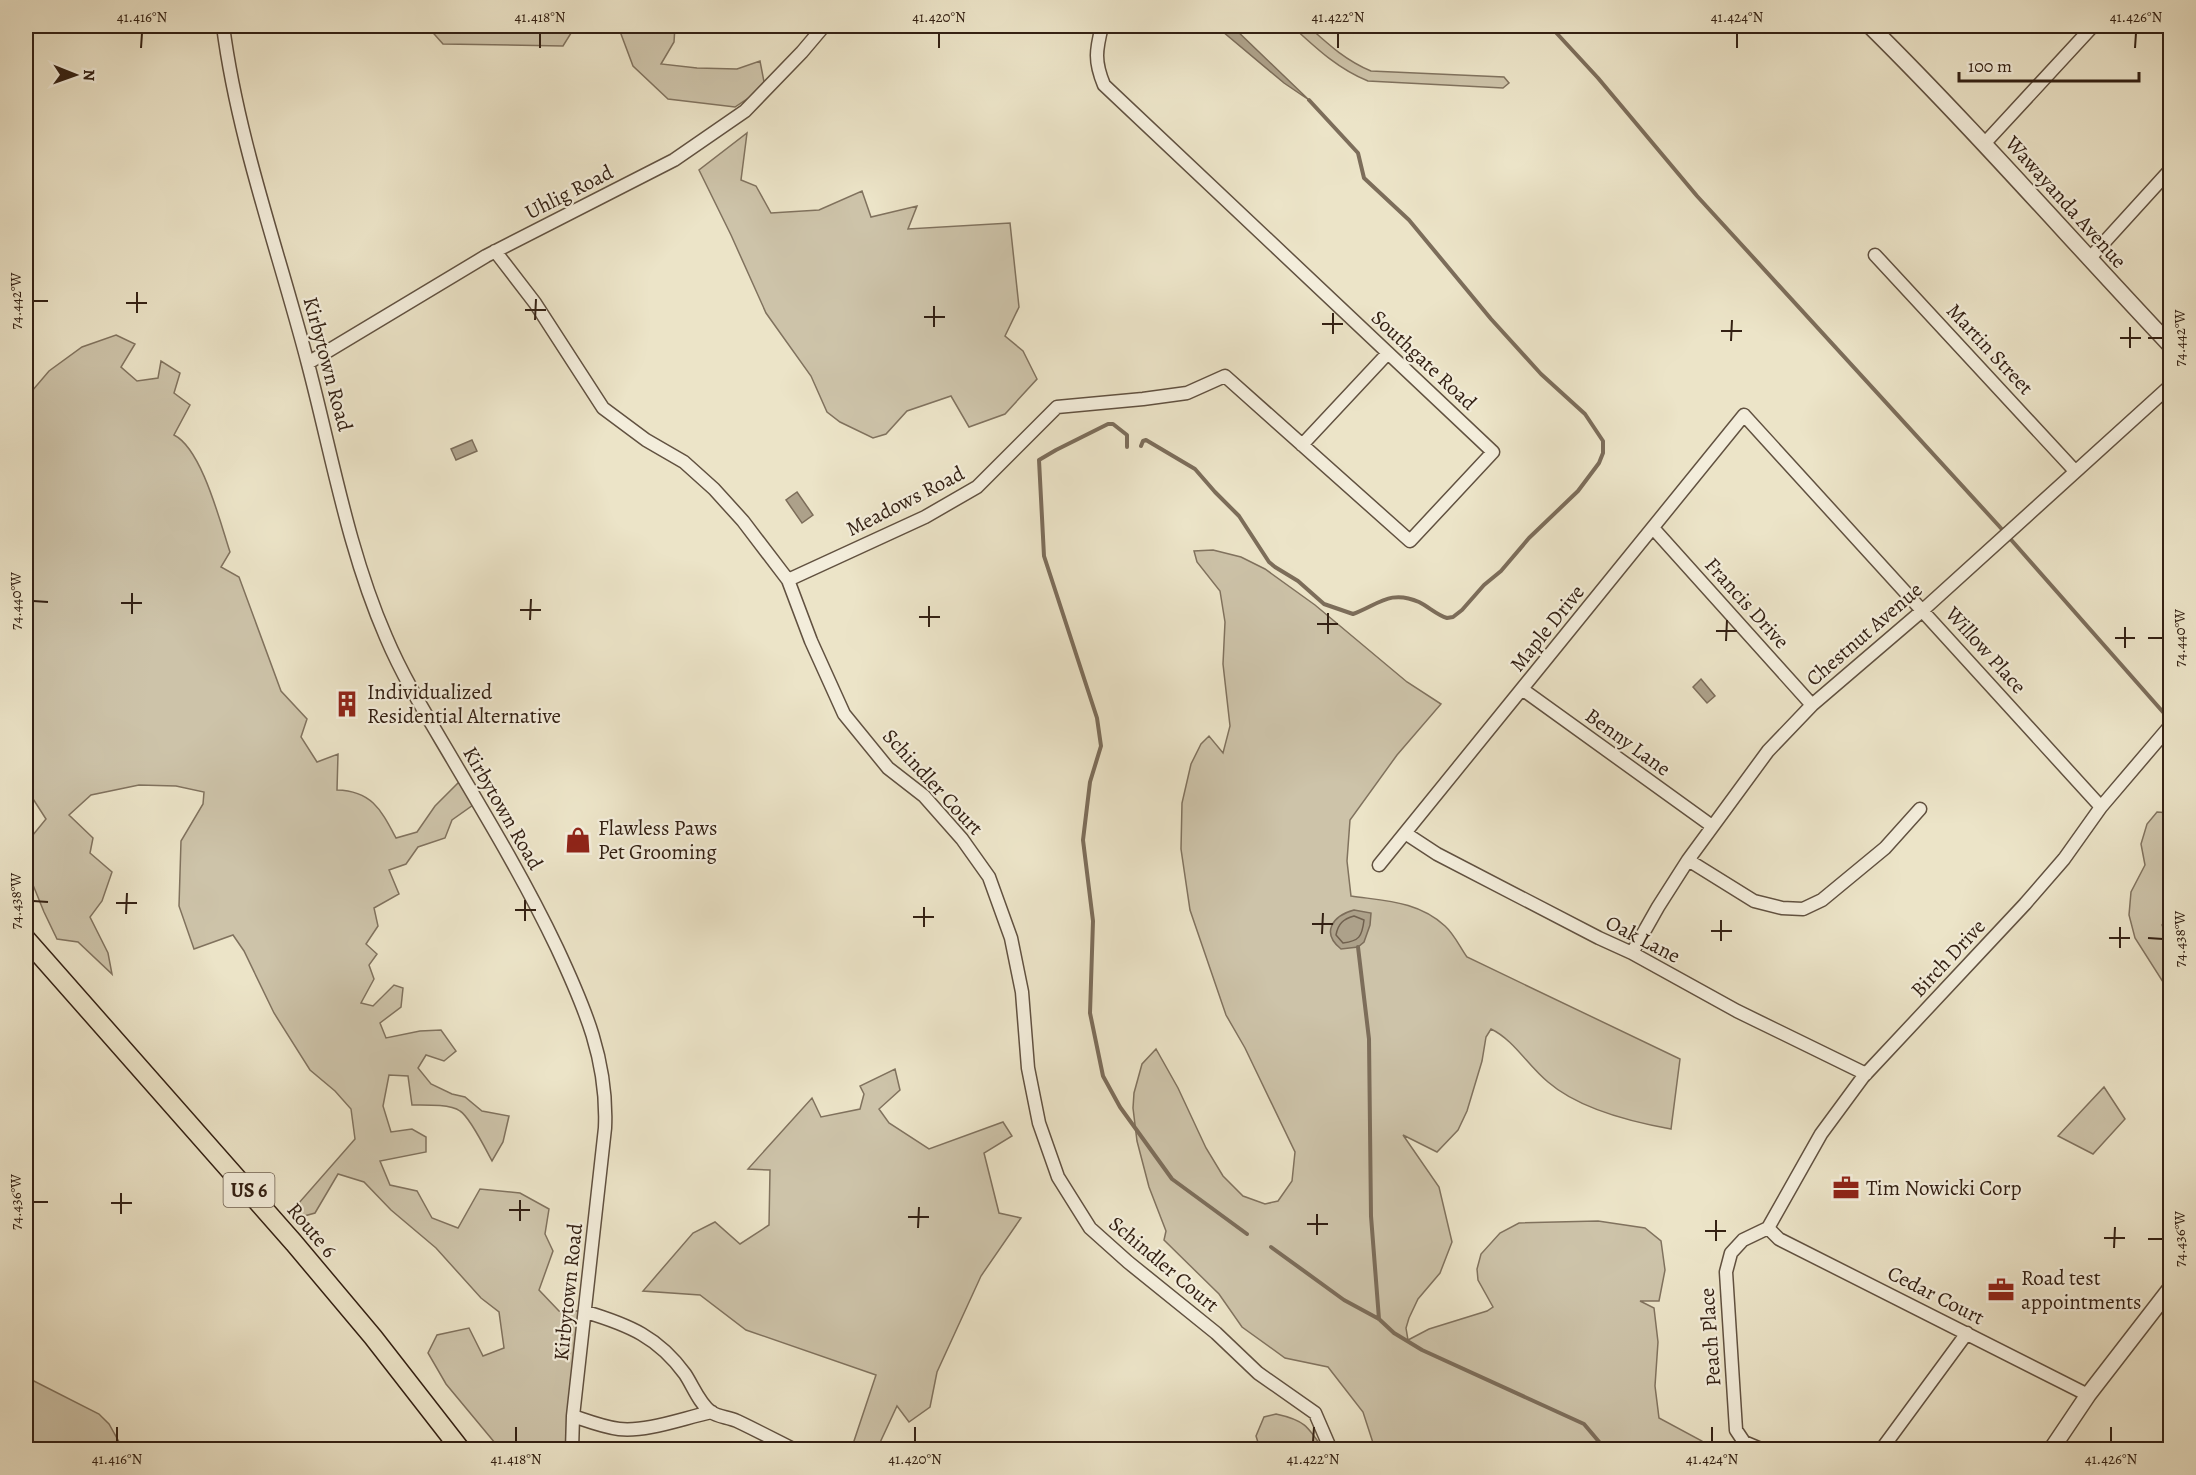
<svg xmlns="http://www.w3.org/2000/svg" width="2196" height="1475" font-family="Alegreya,serif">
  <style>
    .green { fill: #cdc3a9; stroke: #80725e; stroke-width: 1.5 }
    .water { fill: #ada18a; stroke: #7c6d5a; stroke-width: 1.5 }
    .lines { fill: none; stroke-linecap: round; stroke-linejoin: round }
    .shore { stroke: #70604e; stroke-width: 1.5 }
    .stream { stroke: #7c6d5a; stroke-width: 4 }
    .minor-casing { stroke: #615140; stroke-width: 15 }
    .tertiary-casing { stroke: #615140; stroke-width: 18 }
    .primary-casing { stroke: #332013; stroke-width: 21 }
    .minor { stroke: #f3eddb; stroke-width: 12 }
    .tertiary { stroke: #f3eddb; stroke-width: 15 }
    .primary { stroke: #ece4c8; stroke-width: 18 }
    .ticks { fill: none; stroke: #332013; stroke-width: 2 }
    .labels { text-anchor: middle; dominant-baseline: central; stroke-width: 4.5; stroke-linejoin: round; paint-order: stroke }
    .shield { fill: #f3eddb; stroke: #6d5e4f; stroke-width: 1.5 }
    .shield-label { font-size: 20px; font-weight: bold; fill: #332013 }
    .street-label { font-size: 21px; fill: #332013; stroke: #f3eddb }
    .poi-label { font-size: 21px; fill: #332013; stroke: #f3eddb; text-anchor: start }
    .neatline { fill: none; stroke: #332013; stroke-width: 2 }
    .ticks-label { font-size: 15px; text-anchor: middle; fill: #332013 }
  </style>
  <rect width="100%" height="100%" fill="#ece4c8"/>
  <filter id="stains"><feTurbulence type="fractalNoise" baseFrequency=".00333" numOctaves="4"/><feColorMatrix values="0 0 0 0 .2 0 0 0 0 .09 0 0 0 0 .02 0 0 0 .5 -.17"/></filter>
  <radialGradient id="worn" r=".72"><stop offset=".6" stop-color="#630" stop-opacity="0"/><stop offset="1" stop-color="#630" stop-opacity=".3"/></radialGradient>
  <path class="green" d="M427,26H571L573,30L563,46L443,44Z
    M618,26H675L674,42L661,64L697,68L737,69L760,61L765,87L735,107L668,99L633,66Z
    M1292,26H1308C1328,44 1345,60 1371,71L1504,77L1509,83L1503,88L1368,81C1338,69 1316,48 1292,26Z
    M747,133L741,180L756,186L771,213L819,210L862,191L871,217L917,206L908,229L1010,223L1019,307L1005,336L1023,351L1037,379L1005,414L969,427L951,396L907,411L886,434L873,438L840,422L827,412L811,376L766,313L731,235L699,170Z
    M116,335L135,344L121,367L137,381L158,378L161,361L180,373L174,393L190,405L174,435C202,449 220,522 230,552L221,567L239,577L281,691L307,719L301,737L317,762L338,754L337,790C372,791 381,810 396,838L417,832L435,806L459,782L473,805L452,820L445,838L418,847L406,864L389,870L399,894L374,908L378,926L366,944L377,954L369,965L374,979L361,1003L373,1006L394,985L403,988L401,1007L380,1023L386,1038L420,1031L441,1030L456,1051L444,1061L426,1055L418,1068L431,1084L452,1094L465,1097L482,1111L509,1116L503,1142L492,1161C486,1150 470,1117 460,1111C450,1104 425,1105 412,1105L408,1076L389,1075L383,1106L391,1132L412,1129L426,1137V1152L380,1161L390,1185L417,1191L432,1218L458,1228L480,1189L520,1193L549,1209L545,1234L553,1251L539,1290L559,1311H583L577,1449H547L543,1445L544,1449H500L446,1384L428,1353L437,1335L469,1328L483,1356L504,1348L499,1312L481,1298L436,1248L391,1210L364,1182L338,1174L315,1213L297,1218L298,1204L355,1139L351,1109L335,1091L310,1070L274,1013L244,951L233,935L194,949L179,906L181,841L203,804L204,792L176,786L139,785L91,795L69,815L93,838L90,853L112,872L102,901L90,917L108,953L112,974L78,942L57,939L44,912L31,880L26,871V840L28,841L46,819L26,788V398L49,371L82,347Z
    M1213,550L1241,557L1265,569L1315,605L1407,682L1441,704L1397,755L1350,820L1347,861L1351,896C1385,901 1418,901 1445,926C1454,934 1460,947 1467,957L1680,1059L1671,1129C1632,1122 1579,1109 1548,1082C1528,1066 1514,1040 1491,1029L1486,1037L1482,1061L1467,1111L1458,1130L1437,1152L1403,1135L1439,1187L1452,1242L1440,1273L1418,1299L1409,1318L1406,1328L1408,1340L1429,1329L1487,1311L1493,1307L1478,1280L1477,1269L1481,1254L1500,1233L1519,1223L1598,1221L1645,1228L1661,1241L1665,1270L1659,1301H1640L1654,1308L1658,1342L1655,1386L1659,1418L1702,1441L1708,1449H1375L1363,1412L1328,1367L1285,1358L1242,1327L1219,1294L1164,1240L1166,1231L1149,1187L1137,1141L1133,1108L1134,1093L1142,1064L1156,1049L1178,1088L1206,1148L1223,1176L1243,1196L1265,1204L1278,1201L1292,1181L1295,1152L1245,1048L1226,1015L1190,910L1181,849L1182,803L1191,764L1201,744L1209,736L1223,753L1230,726L1223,664L1225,622L1220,591L1197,562L1194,551Z
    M2157,812L2170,813V930L2166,920L2162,925L2170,945V993L2135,938L2129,915L2131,892L2145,865L2141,844L2147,824Z
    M895,1069L900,1090L879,1109L889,1123L929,1149L1003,1122L1012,1136L984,1153L999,1213L1021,1218L981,1276L937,1372L930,1407L909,1422L897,1406L877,1449H855L852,1447L876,1375L746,1330L700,1295L643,1291L693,1233L715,1222L740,1244L769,1225L770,1170L748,1169L812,1098L821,1117L860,1109L864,1094L860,1086Z
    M2104,1087L2125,1119L2093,1154L2058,1136Z
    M26,1377L99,1414L109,1424L123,1449H26Z
    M1276,1414C1304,1420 1308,1426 1323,1449H1260L1256,1436L1264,1417Z"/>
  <path class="water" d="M1216,26H1232L1309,100L1284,83Z
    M472,440L477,451L456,460L451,449Z
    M797,492L813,515L802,523L786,500Z
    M1701,679L1715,696L1707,703L1693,687Z
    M1354,910L1371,913L1370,925L1364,942L1358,947L1341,949C1321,933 1332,916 1354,910Z"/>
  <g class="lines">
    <path class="shore" d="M1354,916L1364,920C1362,937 1359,941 1343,943L1336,935C1338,924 1343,919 1354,916Z"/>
    <path class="stream" d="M1550,26L1598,78L1697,196L1999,526L2170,720
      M1141,446L1143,441L1146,440L1195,469L1215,492L1239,516L1269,562L1275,567L1298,581L1324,604L1353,614C1378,605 1390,589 1419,602C1429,607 1437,615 1447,618L1453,617L1462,610L1484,585L1501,571L1529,538L1578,491L1599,463L1603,453V441L1585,414L1541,374L1491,319L1409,220L1364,178L1358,153L1309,100
      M1127,447V435L1113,424H1108L1056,450L1039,460L1044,556L1097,718L1101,746L1090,782L1083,840L1093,921L1090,1013L1103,1076L1120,1107L1172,1179L1247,1234
      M1358,947L1369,1039L1371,1216L1379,1319
      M1271,1247L1344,1300L1379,1319L1394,1333L1422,1350L1584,1424L1606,1450"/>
    <g class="minor-casing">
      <path id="minor" d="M223,26C238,141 279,252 308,364C332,455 348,550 386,637C405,682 432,724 457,767C492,826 527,885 557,948C585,1008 608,1061 605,1128L573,1416L572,1450
        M1984,144L2093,26
        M495,251L535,303L603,408L646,440L684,462L714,489L743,521L788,580L811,641L844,714L888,768L924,796L962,839L989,877L1011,938L1022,992L1028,1068L1039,1123L1058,1177L1090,1228L1128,1262L1216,1333L1258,1373L1315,1413L1331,1450
        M1875,255L2075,471
        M2089,259L2170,170
        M308,363L486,256L674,160L745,111L802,52L824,26
        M1302,445L1388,353
        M1653,528L1812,705
        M788,580L925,517L977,487L1057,407L1143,399L1187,393L1225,376L1410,541L1493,452L1104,85C1094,61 1096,50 1102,26
        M1522,689L1712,826
        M1405,833L1437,854L1599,938L1632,953L1737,1011L1866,1074
        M1688,860L1754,901L1782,908L1803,909L1822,900L1885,848L1920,809
        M1379,865L1744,415L2101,807
        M1632,953L1658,907L1688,860L1768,751L1812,705L1923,610L2170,386
        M1768,1228L1821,1134L1863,1077L2025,904L2064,859L2101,807L2170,726
        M1768,1228L1779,1239L2088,1395
        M586,1312C629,1325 658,1337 685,1374C693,1386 699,1403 711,1412C718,1417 728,1417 737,1421C756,1430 775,1440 795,1450
        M573,1416C588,1421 603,1427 619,1429C648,1432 683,1418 712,1412
        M1763,1450L1744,1442L1736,1430L1726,1272L1731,1253L1743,1240L1768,1228
        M1881,1450L1967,1333"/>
    </g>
    <g class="tertiary-casing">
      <path id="tertiary" d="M1870,26C1974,129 2070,239 2170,345
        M2051,1450L2088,1395L2170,1289"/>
    </g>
    <g class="primary-casing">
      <path id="primary" d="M26,939L294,1243L373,1337L461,1450"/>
    </g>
    <use href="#minor" class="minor"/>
    <use href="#tertiary" class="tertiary"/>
    <use href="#primary" class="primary"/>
  </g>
  <path class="ticks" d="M141,48L142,33M540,48V33M939,48V33M1338,48V33M1737,48V33M2135,48L2136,33M33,301H48M126,303H147M525,310H546M137,313V292M924,317H945M535,320L536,299M1322,324H1343M934,327V306M1721,331H1742M1333,334V313M2120,338H2141M2148,338H2163M1731,341L1732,320M2130,348V327M33,601L48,602M121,603H142M520,610H541M132,614V593M919,617H940M530,620L531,599M1317,624H1338M929,627V606M1716,631H1737M1328,634V613M2115,638H2135M2148,638H2163M1726,641L1727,620M2125,648V627M33,901L48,902M116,903H137M515,910H536M126,914L127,893M913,917H934M525,921V900M1312,924H1333M924,927V907M1711,931H1732M1322,934L1323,913M2109,938H2130M2148,938L2163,939M1721,941V920M2120,948V927M33,1202H48M111,1203H132M509,1210H530M121,1214V1193M908,1217H929M520,1221V1200M1307,1224H1328M918,1228L919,1207M1705,1231H1726M1317,1235V1214M2104,1238H2125M2148,1239H2163M1716,1241V1220M2114,1248L2115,1227M117,1442V1427M516,1442V1427M915,1442V1427M1313,1442L1314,1427M1712,1442V1427M2111,1442V1427"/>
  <defs>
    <g id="building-bare" transform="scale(2.07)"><path d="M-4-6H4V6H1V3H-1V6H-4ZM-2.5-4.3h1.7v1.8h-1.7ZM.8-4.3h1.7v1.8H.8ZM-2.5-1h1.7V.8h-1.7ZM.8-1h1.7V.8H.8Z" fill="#8f2418" stroke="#f3eddb" stroke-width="2.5" paint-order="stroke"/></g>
    <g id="shop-bare" transform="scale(2.07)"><path d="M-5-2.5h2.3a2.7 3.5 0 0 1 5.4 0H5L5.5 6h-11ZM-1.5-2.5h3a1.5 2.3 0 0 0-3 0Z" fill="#8f2418" stroke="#f3eddb" stroke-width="2.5" paint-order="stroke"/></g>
    <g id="office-bare" transform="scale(2.07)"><path d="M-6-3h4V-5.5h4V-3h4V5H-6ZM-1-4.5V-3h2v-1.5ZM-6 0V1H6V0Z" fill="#8f2418" stroke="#f3eddb" stroke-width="2.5" paint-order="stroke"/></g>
  </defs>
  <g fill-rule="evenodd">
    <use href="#building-bare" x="347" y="704"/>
    <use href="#shop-bare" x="578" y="840"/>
    <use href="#office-bare" x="1846" y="1188"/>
    <use href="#office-bare" x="2001" y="1290"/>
  </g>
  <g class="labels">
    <rect class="shield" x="223.5" y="1173" width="51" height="34" rx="4.5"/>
    <g class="shield-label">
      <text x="249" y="1190">US 6</text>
    </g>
    <g class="street-label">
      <text transform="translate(569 192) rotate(-27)">Uhlig Road</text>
      <text transform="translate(2066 202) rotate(48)">Wawayanda Avenue</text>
      <text transform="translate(1990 349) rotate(47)">Martin Street</text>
      <text transform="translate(1424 360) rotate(43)">Southgate Road</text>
      <text transform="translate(328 364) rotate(75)">Kirbytown Road</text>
      <text transform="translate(905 501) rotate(-27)">Meadows Road</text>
      <text transform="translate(1747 603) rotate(48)">Francis Drive</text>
      <text transform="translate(1547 628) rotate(-51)">Maple Drive</text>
      <text transform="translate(1864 634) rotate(-41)">Chestnut Avenue</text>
      <text transform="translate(1986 650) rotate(48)">Willow Place</text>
      <text transform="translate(1628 742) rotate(36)">Benny Lane</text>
      <text transform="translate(933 782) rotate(47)">Schindler Court</text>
      <text transform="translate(503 808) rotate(60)">Kirbytown Road</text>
      <text transform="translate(1643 939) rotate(27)">Oak Lane</text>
      <text transform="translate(1948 958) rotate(-47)">Birch Drive</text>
      <text transform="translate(312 1230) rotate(50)">Route 6</text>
      <text transform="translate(1164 1264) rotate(40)">Schindler Court</text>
      <text transform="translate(568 1292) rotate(-84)">Kirbytown Road</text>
      <text transform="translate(1936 1295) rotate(27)">Cedar Court</text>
      <text transform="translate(1710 1337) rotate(-94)">Peach Place</text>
    </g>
    <g class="poi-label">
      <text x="367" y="692">Individualized<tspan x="367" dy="24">Residential Alternative</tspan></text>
      <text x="598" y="828">Flawless Paws<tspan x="598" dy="24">Pet Grooming</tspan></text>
      <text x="1866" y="1188">Tim Nowicki Corp</text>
      <text x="2021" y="1278">Road test<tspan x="2021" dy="24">appointments</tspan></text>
    </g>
  </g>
  <rect width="2196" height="1475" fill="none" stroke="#ece4c8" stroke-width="66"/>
  <g transform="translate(75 75) rotate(91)" stroke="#f3eddb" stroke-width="4.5" paint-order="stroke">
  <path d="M0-4.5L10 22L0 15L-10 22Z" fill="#332013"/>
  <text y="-9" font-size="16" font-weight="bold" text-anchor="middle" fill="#332013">N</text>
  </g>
  <path d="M1959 72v9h180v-9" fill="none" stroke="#332013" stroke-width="3"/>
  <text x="1968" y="72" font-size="18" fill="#332013" stroke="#f3eddb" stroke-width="4.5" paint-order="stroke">100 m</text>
  <rect x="33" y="33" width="2130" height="1409" class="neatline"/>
  <g class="ticks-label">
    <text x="142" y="22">41.416°N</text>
    <text x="540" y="22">41.418°N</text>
    <text x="939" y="22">41.420°N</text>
    <text x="1338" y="22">41.422°N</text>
    <text x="1737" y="22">41.424°N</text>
    <text x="2136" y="22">41.426°N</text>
    <text transform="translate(16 301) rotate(-90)" y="5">74.442°W</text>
    <text transform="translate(2180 338) rotate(-90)" y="5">74.442°W</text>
    <text transform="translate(16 601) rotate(-90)" y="5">74.440°W</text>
    <text transform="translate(2180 638) rotate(-90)" y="5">74.440°W</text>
    <text transform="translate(16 901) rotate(-90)" y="5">74.438°W</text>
    <text transform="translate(2180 939) rotate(-90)" y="5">74.438°W</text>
    <text transform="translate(16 1202) rotate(-90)" y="5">74.436°W</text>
    <text transform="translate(2180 1239) rotate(-90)" y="5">74.436°W</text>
    <text x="117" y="1464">41.416°N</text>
    <text x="516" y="1464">41.418°N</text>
    <text x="915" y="1464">41.420°N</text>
    <text x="1313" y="1464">41.422°N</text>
    <text x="1712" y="1464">41.424°N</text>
    <text x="2111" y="1464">41.426°N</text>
  </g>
  <rect width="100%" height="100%" filter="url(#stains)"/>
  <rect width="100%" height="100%" fill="url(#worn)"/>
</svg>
